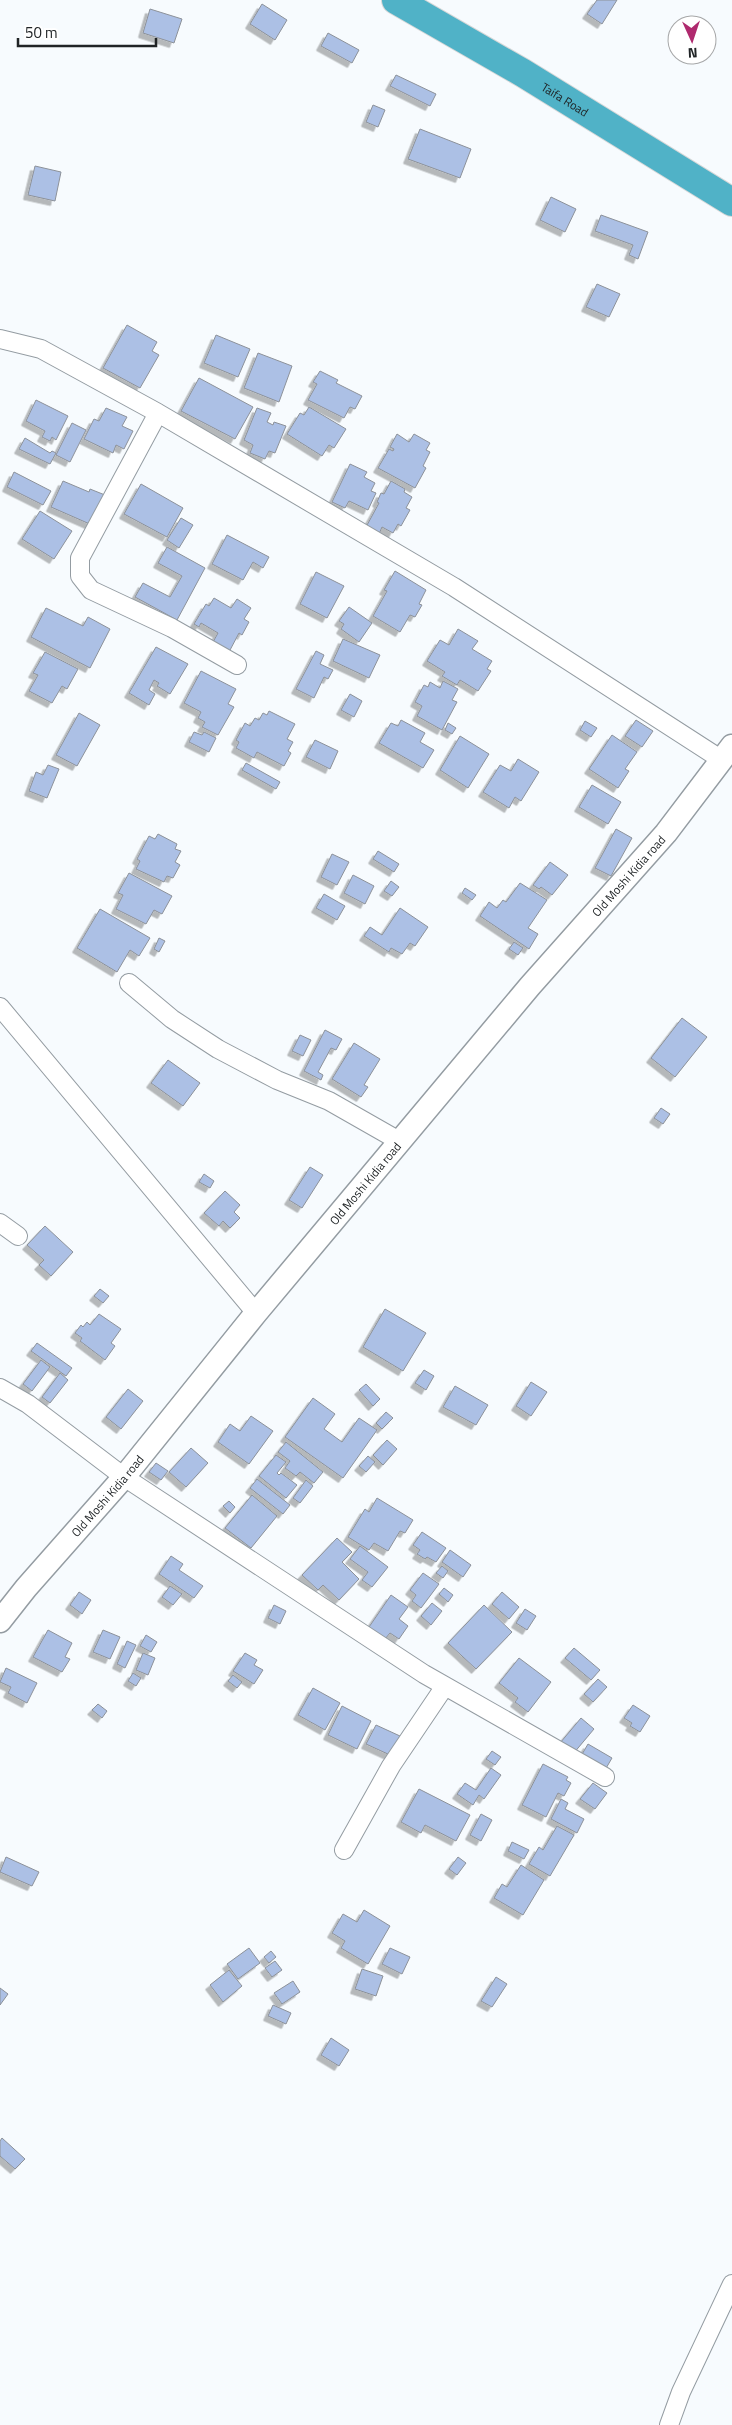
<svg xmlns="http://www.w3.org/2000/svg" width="732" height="2425" font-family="'Titillium Web',sans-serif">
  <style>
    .building { fill: #acc0e5; stroke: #8c9199; filter: url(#shadow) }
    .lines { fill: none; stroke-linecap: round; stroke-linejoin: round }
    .minor-casing { stroke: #949ca2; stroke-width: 20 }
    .tertiary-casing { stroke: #949ca2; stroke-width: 25 }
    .trunk-casing { stroke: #d7d8d8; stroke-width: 30 }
    .minor { stroke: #fff; stroke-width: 18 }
    .tertiary { stroke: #fff; stroke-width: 22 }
    .trunk { stroke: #50b2c7; stroke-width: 28 }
    .labels { text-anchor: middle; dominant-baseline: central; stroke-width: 4; stroke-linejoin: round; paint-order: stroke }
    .street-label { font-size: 12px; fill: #202426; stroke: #fff }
  </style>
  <defs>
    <filter id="shadow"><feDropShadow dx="-4.5" dy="4.5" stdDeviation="0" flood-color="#0004"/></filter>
  </defs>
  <rect width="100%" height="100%" fill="#f7fbfe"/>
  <path class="building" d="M597,0H617L602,24L587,14Z
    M262,4L287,20L275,40L250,24Z
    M150,9L182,19L174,43L143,33Z
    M328,33L359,50L352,63L321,46Z
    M396,75L436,94L430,106L390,86Z
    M373,105L385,110L378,127L366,122Z
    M420,129L471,149L460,178L408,159Z
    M35,166L61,172L55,201L28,195Z
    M551,197L576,209L565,232L540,220Z
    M601,215L648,232L638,259L629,255L633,245L595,231Z
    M597,284L620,294L609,317L586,307Z
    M127,325L157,342L152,351L159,355L140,388L103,368Z
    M216,335L250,349L238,377L204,363Z
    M258,353L292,366L279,402L244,388Z
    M320,371L338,380L336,383L362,396L355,409L350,407L344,418L308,400L317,384L313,382Z
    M199,378L253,407L235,439L181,411Z
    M36,400L68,416L56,440L52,437L50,441L42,437L45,431L26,421Z
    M309,407L346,429L334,448L329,445L322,456L287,434L300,413L304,415Z
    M106,408L127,417L122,426L133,431L124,449L116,445L113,453L84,439L94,419L99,421Z
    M257,408L271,413L267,422L273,425L274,422L286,426L275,453L269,451L265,459L250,453L253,445L244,440Z
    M72,423L86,430L70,462L56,455Z
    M397,434L409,442L414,434L430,443L426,450L430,452L423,466L426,468L415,488L378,468L389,449L393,451L394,449L390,447Z
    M25,438L50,453L52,451L56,453L50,464L19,449Z
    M350,464L367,472L364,477L375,483L371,491L376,493L368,510L349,501L345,508L332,502Z
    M14,472L51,491L43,505L7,487Z
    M63,481L89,492L90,489L105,495L92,525L51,507Z
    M391,481L405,489L404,492L412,497L406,508L410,510L401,526L398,524L393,533L382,527L379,534L366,527L379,503L377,502L381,493L384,494Z
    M141,484L183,508L167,537L124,514Z
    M40,511L72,531L54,559L22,539Z
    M181,518L193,525L179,548L167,540Z
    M227,535L269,557L263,568L253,562L243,580L212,564Z
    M167,547L205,568L177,620L135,597L143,583L170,597L182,576L158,563Z
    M395,571L426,590L419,604L422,605L415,617L410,615L400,632L373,616L387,591L384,590Z
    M316,572L344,586L327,618L300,604Z
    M214,598L231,608L237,599L251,608L244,619L249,622L242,635L239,633L229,652L213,642L218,633L201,623L199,627L194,624L206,604L209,606Z
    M349,607L372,623L359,642L341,629L344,624L339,621Z
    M46,608L83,626L88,617L110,629L90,668L31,637Z
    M458,629L478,641L472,649L492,661L487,669L491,671L478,691L460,680L457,685L442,676L445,672L427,661L440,640L449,645Z
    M343,639L380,655L369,678L333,661Z
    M156,647L188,664L170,694L157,686L159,683L154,680L149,690L155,694L149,705L129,693Z
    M316,651L324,655L320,664L333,670L328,679L324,677L314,698L296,689Z
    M45,652L78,669L67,689L62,686L52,703L29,691L38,675L33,673Z
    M201,671L236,689L228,704L234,707L218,735L202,727L205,722L198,718L201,712L184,703Z
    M443,681L458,689L452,700L457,702L442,730L417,716L422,706L415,702L424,685L428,687L430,682L440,688Z
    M350,694L362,701L354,717L341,710Z
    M269,711L295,724L287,739L293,742L288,751L291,753L284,766L257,752L254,758L236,748L239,742L236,740L245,723L250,726L255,718L259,720L263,713L267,715Z
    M79,713L100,725L77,766L56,755Z
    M401,720L425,733L420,742L434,750L423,768L379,743L391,723L398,726Z
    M636,720L653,731L642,747L625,736Z
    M585,721L597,728L591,737L580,730Z
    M448,723L456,728L452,734L445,730Z
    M194,732L202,735L204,732L216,738L209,752L189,742Z
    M612,735L637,752L625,769L629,771L618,788L589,769Z
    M460,736L489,754L468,788L440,770Z
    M315,740L338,751L330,769L306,757Z
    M518,759L539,772L521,801L515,797L509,808L483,792L500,765L511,771Z
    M246,763L280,782L276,789L242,770Z
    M48,765L59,769L47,798L29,791L36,772L43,775Z
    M592,785L621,802L608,824L579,807Z
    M616,829L632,838L611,876L595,868Z
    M158,834L177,844L175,849L181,851L175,862L180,865L173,878L167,876L164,882L136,869L140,861L137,859L149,836L155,839Z
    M378,851L399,864L394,872L373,859Z
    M332,854L349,862L337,885L321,877Z
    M550,862L568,875L552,895L541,887L539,889L533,885Z
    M129,873L172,896L162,914L154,910L146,924L116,909L123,895L118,893Z
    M353,875L374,886L365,904L344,893Z
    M391,881L399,887L392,896L384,891Z
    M520,883L547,900L528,928L538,934L529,949L480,916L489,902L497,908L503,900L506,902Z
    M465,888L476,895L472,900L462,893Z
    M324,894L345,906L337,920L316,908Z
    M400,908L428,927L415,946L410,943L402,954L391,948L389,952L364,936L370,927L382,935Z
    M100,909L150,938L139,956L130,950L117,972L77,948Z
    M159,938L165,941L159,952L154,949Z
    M514,942L523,948L518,955L509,949Z
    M682,1018L707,1037L675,1077L651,1058Z
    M325,1030L342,1039L336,1050L331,1048L318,1072L323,1075L321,1080L304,1071Z
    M300,1035L311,1040L303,1056L292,1051Z
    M354,1043L380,1059L364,1085L368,1087L361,1097L332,1079Z
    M168,1060L200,1083L183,1106L151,1083Z
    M661,1108L670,1114L663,1124L654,1118Z
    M310,1167L323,1175L302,1208L289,1200Z
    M204,1174L214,1181L210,1188L199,1182Z
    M225,1191L240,1205L234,1212L240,1218L230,1228L223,1221L219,1226L204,1213Z
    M45,1226L73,1252L51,1276L39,1265L44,1260L27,1245Z
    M100,1289L109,1296L103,1303L94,1296Z
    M385,1309L426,1333L403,1371L363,1347Z
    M99,1314L121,1329L111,1343L115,1346L105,1360L80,1341L82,1338L75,1333L81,1325L83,1327L87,1322L90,1325Z
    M37,1343L72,1368L66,1376L31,1351Z
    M41,1360L50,1367L32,1391L23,1384Z
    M424,1370L434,1376L426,1390L415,1383Z
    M60,1373L68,1380L50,1403L42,1397Z
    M531,1382L547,1392L531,1416L516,1406Z
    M366,1384L380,1399L373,1406L359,1390Z
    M455,1386L488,1405L476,1425L443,1407Z
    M128,1389L143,1401L121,1429L106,1417Z
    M313,1398L335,1414L324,1429L342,1442L359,1418L377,1430L343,1478L285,1437Z
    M386,1412L393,1418L382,1429L376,1423Z
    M251,1416L273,1431L249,1464L218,1442L230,1424L240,1431Z
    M387,1440L397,1449L383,1465L373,1455Z
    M286,1442L323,1472L314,1483L300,1472L296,1476L285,1468L290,1461L278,1452Z
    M191,1448L208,1463L186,1487L169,1472Z
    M276,1455L286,1462L277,1473L279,1475L281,1473L297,1485L286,1498L259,1476Z
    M368,1456L375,1462L366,1472L359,1466Z
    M156,1463L168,1471L161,1480L149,1472Z
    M257,1479L290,1505L283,1514L250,1488Z
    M306,1480L313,1486L300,1503L293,1498Z
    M252,1495L277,1516L251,1548L225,1528Z
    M377,1498L413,1520L405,1533L400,1531L388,1551L374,1543L369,1550L348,1537L365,1509L369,1512Z
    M229,1501L235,1507L230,1513L223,1506Z
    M422,1532L446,1548L436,1562L427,1557L425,1559L417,1554L420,1550L413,1545Z
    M337,1538L352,1552L342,1562L359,1579L339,1600L323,1585L318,1590L302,1575Z
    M360,1546L388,1567L372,1587L362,1580L368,1572L350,1559Z
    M450,1550L471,1565L463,1577L442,1562Z
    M171,1556L183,1564L179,1570L203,1586L194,1598L159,1574Z
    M442,1566L448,1571L443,1578L436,1573Z
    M423,1573L439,1584L421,1608L412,1601L416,1595L410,1590Z
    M170,1586L182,1594L173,1605L162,1597Z
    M444,1588L453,1595L448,1602L439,1594Z
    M79,1592L91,1600L82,1614L70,1605Z
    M502,1592L519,1607L509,1619L492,1604Z
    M391,1595L408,1607L399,1619L408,1626L399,1639L390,1633L385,1639L369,1627Z
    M432,1603L442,1611L431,1625L421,1616Z
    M274,1605L286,1611L280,1624L268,1618Z
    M484,1605L512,1632L476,1669L448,1643Z
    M525,1609L536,1616L527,1630L516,1623Z
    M48,1630L72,1643L65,1657L70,1659L62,1672L33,1657Z
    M103,1630L120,1637L110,1659L93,1652Z
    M146,1635L157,1642L151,1652L140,1646Z
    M127,1641L136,1645L125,1668L117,1664Z
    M574,1648L600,1670L591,1680L565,1658Z
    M143,1653L155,1658L148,1675L136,1670Z
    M245,1653L257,1660L254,1665L263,1670L254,1684L233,1671Z
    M519,1658L551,1682L528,1712L515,1702L518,1698L499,1683Z
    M6,1668L37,1683L27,1703L8,1693L11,1687L0,1682Z
    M133,1673L141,1678L136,1686L128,1681Z
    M233,1675L242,1682L237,1688L228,1681Z
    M598,1679L607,1687L593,1702L584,1694Z
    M313,1688L340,1703L325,1730L298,1715Z
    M98,1704L107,1711L102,1718L92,1710Z
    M633,1705L650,1716L640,1732L630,1726L632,1723L624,1718Z
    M342,1706L371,1721L357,1749L328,1735Z
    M581,1718L594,1729L573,1754L560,1743Z
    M376,1725L400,1736L390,1755L366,1744Z
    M588,1744L612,1758L605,1770L581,1756Z
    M492,1751L501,1757L495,1765L486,1759Z
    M543,1764L568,1777L566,1780L571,1783L564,1796L558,1793L546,1817L522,1805Z
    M491,1768L501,1775L484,1799L479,1795L473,1805L457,1794L465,1783L476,1790Z
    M593,1783L607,1793L595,1809L580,1799Z
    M419,1789L470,1815L456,1841L425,1825L421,1833L401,1822Z
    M561,1799L568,1803L565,1809L584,1819L577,1833L551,1819Z
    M481,1814L492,1820L481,1841L470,1835Z
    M557,1826L574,1835L550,1876L529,1864L539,1847L543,1850Z
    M512,1842L529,1850L524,1859L508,1851Z
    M6,1857L39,1872L32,1886L0,1872Z
    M458,1857L466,1863L457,1875L449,1869Z
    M521,1865L544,1880L523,1915L494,1898L502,1884L507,1887Z
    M364,1910L390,1926L368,1964L341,1948L345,1941L332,1933L343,1914L357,1922Z
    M249,1948L260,1963L238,1979L227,1964Z
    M390,1948L410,1957L402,1974L382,1964Z
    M271,1951L276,1957L269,1963L264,1957Z
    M275,1961L282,1970L272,1977L265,1968Z
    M362,1969L383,1976L376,1996L355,1989Z
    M229,1970L242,1986L223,2002L210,1985Z
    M496,1977L507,1984L492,2007L481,2001Z
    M293,1981L300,1992L282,2004L274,1993Z
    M0,1988L8,1994L0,2005Z
    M273,2005L291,2013L286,2024L268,2016Z
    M331,2038L349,2050L339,2066L321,2055Z
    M2,2138L25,2159L15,2169L0,2156V2141Z"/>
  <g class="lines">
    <g class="minor-casing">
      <path id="minor" d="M0,339L41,349L158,413L454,587L722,760
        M158,413L80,558V576L91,590L172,628L237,665
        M129,983L172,1019L218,1049L277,1080L329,1101L401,1142
        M0,1007L256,1313
        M0,1223L18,1236
        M0,1388L28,1404L124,1477L424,1674L605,1777
        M344,1850L391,1766L445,1686
        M669,2425L681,2392L732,2284"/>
    </g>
    <g class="tertiary-casing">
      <g id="tertiary">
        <path id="s1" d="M0,1621L26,1588L124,1477L256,1313L530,986L666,833L732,746"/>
      </g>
    </g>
    <g class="trunk-casing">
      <g id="trunk">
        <path id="s2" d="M396,0L523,73L732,202"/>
      </g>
    </g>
    <use href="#minor" class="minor"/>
    <use href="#tertiary" class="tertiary"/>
    <use href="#trunk" class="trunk"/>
  </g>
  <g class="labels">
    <g class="street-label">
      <text stroke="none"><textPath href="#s2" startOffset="196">Taifa Road</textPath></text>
      <text stroke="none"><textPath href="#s1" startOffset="975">Old Moshi Kidia road</textPath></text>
      <text stroke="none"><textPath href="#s1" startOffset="570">Old Moshi Kidia road</textPath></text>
      <text stroke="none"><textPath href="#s1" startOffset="165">Old Moshi Kidia road</textPath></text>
    </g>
  </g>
  <g transform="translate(692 40) rotate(177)"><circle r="24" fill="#ffffff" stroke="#a6a7a8"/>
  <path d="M0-4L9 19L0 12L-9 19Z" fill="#af296e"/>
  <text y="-8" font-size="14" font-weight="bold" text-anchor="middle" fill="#202426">N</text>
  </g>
  <path d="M18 38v8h138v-8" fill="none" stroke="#202426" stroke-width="2.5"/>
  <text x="25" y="38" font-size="15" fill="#202426" stroke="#ffffff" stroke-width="4" paint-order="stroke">50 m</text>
</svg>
